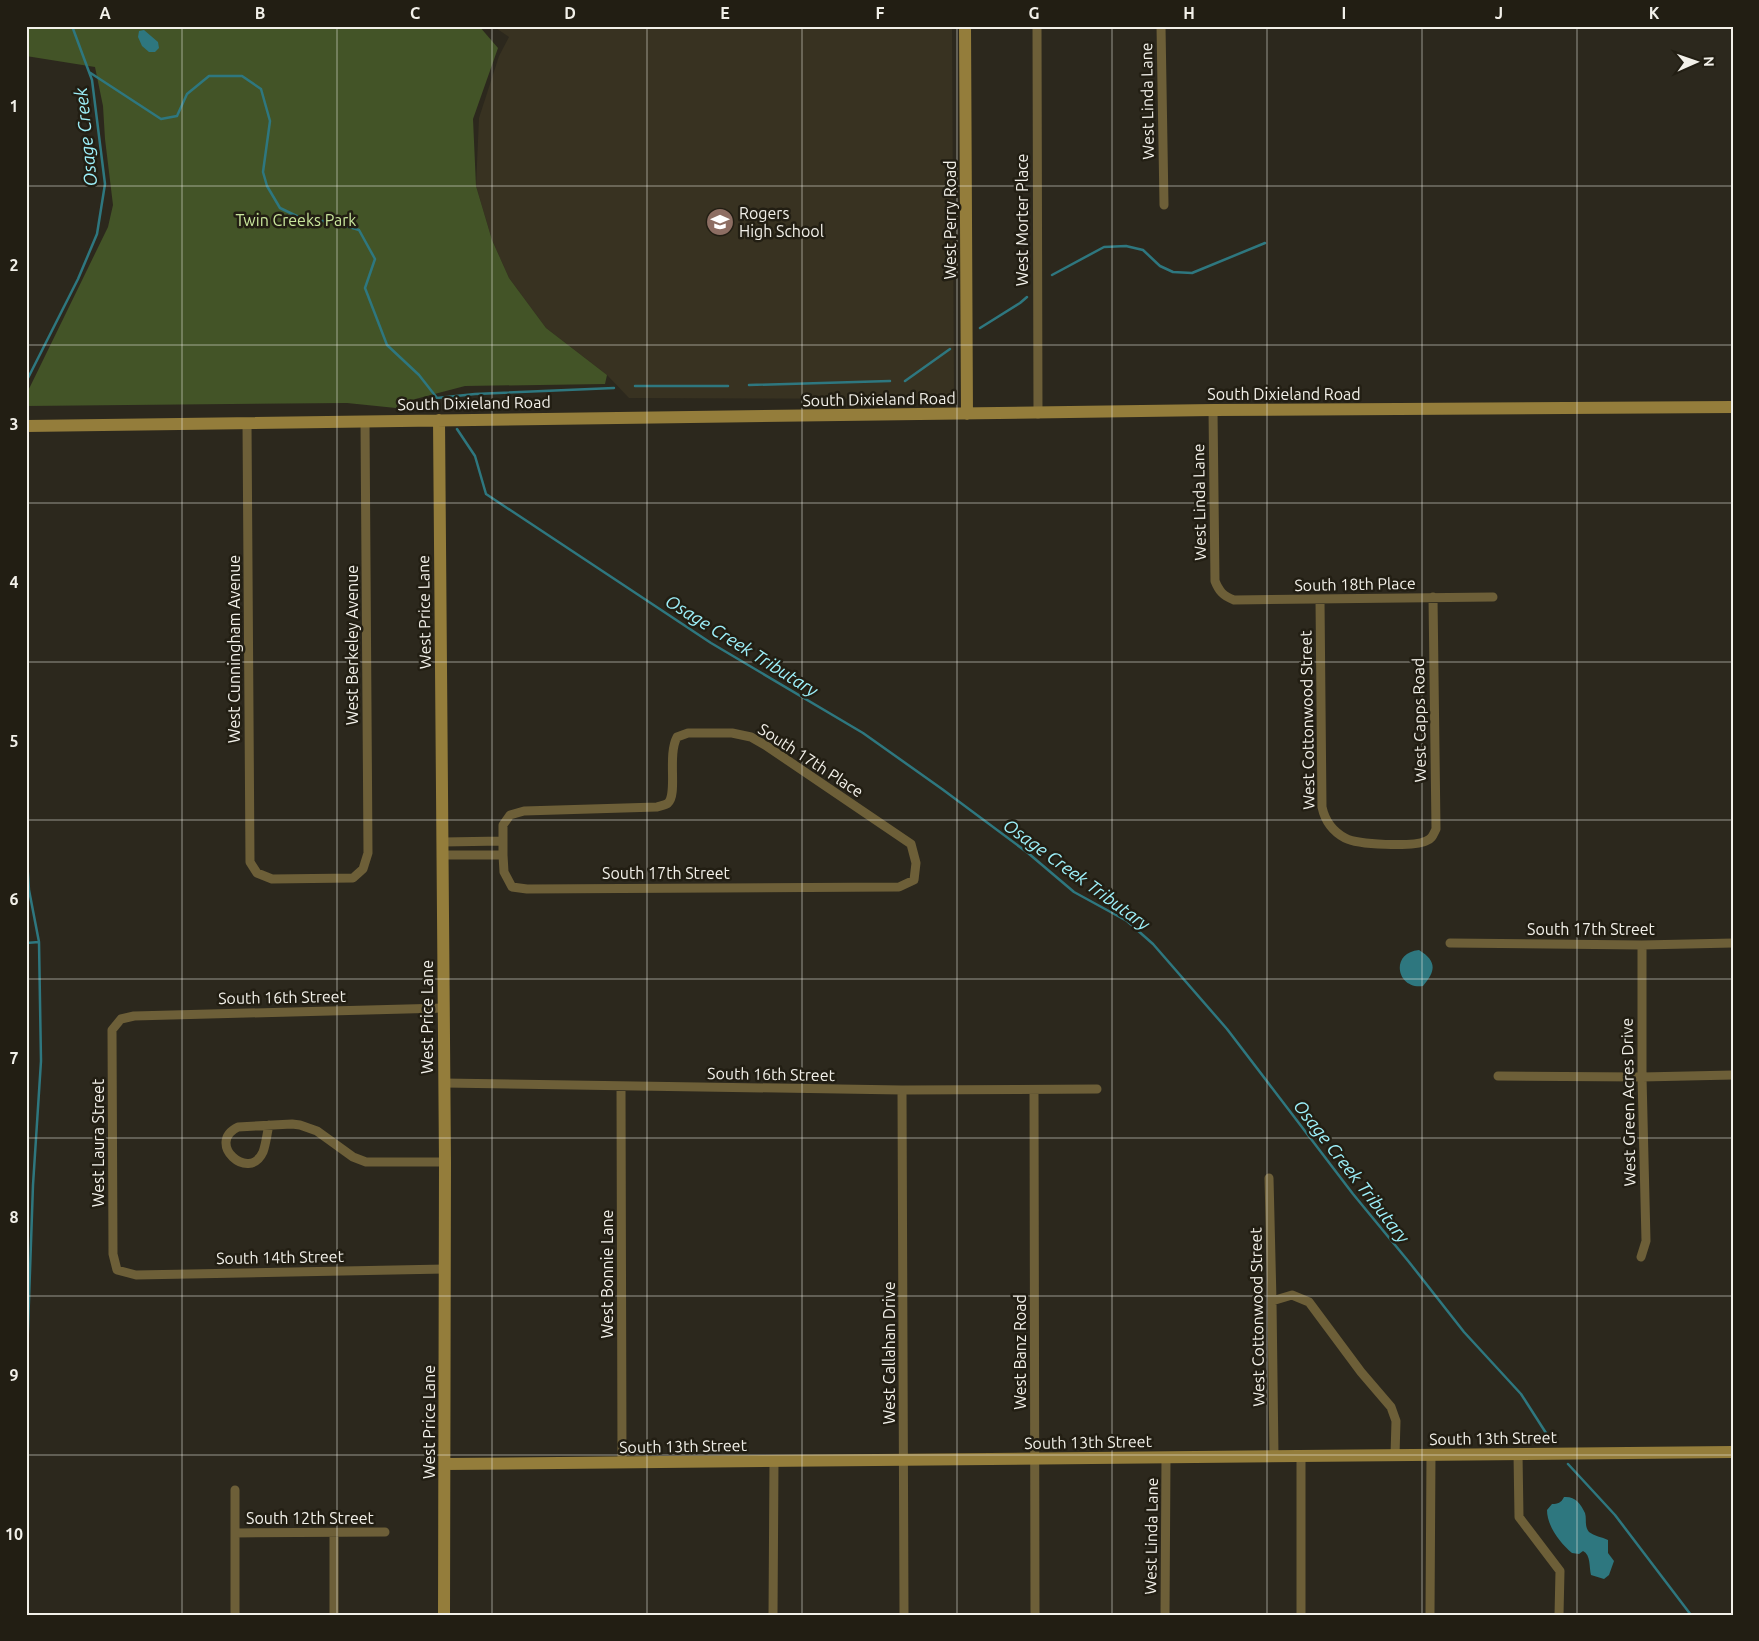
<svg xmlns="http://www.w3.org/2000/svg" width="1759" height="1641" font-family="Ubuntu,sans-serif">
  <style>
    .built { fill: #383221 }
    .green { fill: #435427 }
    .water { fill: #2e777f }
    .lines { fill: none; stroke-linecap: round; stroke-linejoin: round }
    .stream { stroke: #2e777f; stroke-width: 2.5 }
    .street { stroke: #6d5f38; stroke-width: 9 }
    .secondary { stroke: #947d3b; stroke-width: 12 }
    .grid { fill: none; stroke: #f2f0e9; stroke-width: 1; stroke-opacity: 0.55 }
    .labels { text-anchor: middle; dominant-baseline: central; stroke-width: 5; stroke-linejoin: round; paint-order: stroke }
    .street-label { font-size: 16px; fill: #f2f0e9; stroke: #221e13 }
    .poi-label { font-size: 16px; fill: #f2f0e9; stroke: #221e13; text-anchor: start }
    .park-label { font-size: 16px; fill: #c9e69c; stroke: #221e13 }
    .water-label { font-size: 18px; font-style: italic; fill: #9df0fa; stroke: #221e13 }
    .neatline { fill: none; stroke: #f2f0e9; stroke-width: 2 }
    .grid-label { font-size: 16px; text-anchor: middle; font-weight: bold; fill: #f2f0e9 }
  </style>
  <rect width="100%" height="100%" fill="#2c281d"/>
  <path class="built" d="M493,26H952L954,399L629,398L607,375L546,328L509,278L492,240L476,186L479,118L499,56L509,37Z"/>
  <path class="green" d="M26,26H479L498,48L473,119L476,186L492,240L509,278L546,328L607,375L605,384L465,386L404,402L396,408L347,403L26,406V395L108,227L113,205L105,139L103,106L95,67L26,56Z"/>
  <path class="water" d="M144,30L158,42L159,48L155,52H149L142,46L138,37L139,31Z
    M1419,950C1437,961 1436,971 1423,986C1397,990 1389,953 1419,950Z
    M1564,1497C1575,1496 1581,1504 1585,1513C1587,1519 1584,1526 1589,1532C1594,1536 1602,1537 1608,1540V1553L1614,1561L1609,1575L1604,1579L1591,1575C1589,1567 1591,1555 1583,1551L1579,1554L1572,1553C1560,1543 1547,1526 1547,1510L1552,1504C1558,1504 1561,1503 1564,1497Z"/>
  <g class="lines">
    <path class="stream" d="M89,72L161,119L177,116L187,94L209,76H242L261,89L270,121L263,172L267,186L280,208L303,219L333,222L359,230L375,259L365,288L387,345L419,375L437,398L475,394L614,388
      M1052,275L1104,247L1126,246L1143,250L1160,266L1173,272L1192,273L1265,243
      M980,328L1020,303L1027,297
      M905,381L950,349
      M26,382L78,279L97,234L105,184L92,80L72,26
      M749,385L890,381
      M635,386H728
      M457,429L475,456L486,494L711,643L863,733L942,789L1028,853L1074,892L1127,921L1153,944L1227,1029L1353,1194L1409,1262L1464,1332L1521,1394L1546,1433L1555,1444
      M26,845L29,890L39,942L41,1061L33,1185L26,1385
      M26,943L39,942
      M1568,1464L1615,1515L1691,1615"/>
    <path class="street" d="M1037,26L1038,414
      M1161,26L1164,205
      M1213,410L1215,581C1219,591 1223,596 1234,600L1493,597
      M247,423L250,862L257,873L272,879L353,878L363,869L368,853L365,421
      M1320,600L1322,807C1325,821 1332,831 1345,838C1358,845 1413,847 1426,841C1432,839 1433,835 1436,829L1433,597
      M688,733H732L751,737L765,745L911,844L916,863L914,880L899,887L527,889L512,887L504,872L503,855V825L510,815L524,811L657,807C660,806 666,805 668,803C678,794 667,756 677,737Z
      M443,842L503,841
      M443,855H503
      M1450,943L1642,945L1733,943
      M444,1008L134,1016L121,1019L112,1030L113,1254L117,1270L136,1275L445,1269
      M1498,1076L1642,1077L1733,1075
      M444,1083L902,1090L1097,1089
      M621,1086L622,1463
      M902,1090L904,1615
      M1034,1090L1035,1615
      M269,1125C267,1133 266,1144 263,1152C249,1183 205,1143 238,1127L292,1124L300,1125L317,1131L353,1157L366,1162H445
      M1269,1178L1272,1301L1274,1456
      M1641,1257L1646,1241L1642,1077V945
      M1272,1301L1292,1295L1309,1302L1361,1372L1391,1407L1396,1421L1395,1455
      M1518,1454L1519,1517L1560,1571L1559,1615
      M235,1533L385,1532
      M334,1534V1615
      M235,1615V1490
      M773,1615L774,1461
      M1165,1615L1166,1457
      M1301,1615V1456
      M1430,1615L1431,1454"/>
    <path class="secondary" d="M965,26L967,414
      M439,420L445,1162L444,1615
      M26,426L1213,410L1733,407
      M445,1464L1733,1452"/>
  </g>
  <path class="grid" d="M182,26V1615M337,26V1615M492,26V1615M647,26V1615M802,26V1615M957,26V1615M1112,26V1615M1267,26V1615M1422,26V1615M1577,26V1615M26,186H1733M26,345H1733M26,503H1733M26,662H1733M26,820H1733M26,979H1733M26,1138H1733M26,1296H1733M26,1455H1733"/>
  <defs>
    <g id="school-disc" transform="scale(1.4375)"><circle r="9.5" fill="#8d6e63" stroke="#221e13"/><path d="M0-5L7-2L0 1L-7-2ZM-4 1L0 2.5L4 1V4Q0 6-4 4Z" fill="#fff"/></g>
  </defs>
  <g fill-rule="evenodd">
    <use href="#school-disc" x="720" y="222"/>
  </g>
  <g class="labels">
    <g class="street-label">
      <text transform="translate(1147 101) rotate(-91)">West Linda Lane</text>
      <text transform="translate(950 220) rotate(-90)">West Perry Road</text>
      <text transform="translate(1022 220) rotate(-90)">West Morter Place</text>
      <text x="1284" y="394">South Dixieland Road</text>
      <text transform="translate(879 399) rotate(-1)">South Dixieland Road</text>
      <text transform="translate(474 403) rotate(-1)">South Dixieland Road</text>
      <text transform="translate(1199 502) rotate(-91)">West Linda Lane</text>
      <text transform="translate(1355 584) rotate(-1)">South 18th Place</text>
      <text transform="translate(424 612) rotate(-91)">West Price Lane</text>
      <text transform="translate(352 645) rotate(-90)">West Berkeley Avenue</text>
      <text transform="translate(234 649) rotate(-90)">West Cunningham Avenue</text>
      <text transform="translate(1307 720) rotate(-91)">West Cottonwood Street</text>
      <text transform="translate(1419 720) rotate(-91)">West Capps Road</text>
      <text transform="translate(811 760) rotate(33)">South 17th Place</text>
      <text x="666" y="873">South 17th Street</text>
      <text x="1591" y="929">South 17th Street</text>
      <text transform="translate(282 997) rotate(-1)">South 16th Street</text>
      <text transform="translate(427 1017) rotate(-90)">West Price Lane</text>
      <text transform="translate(771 1074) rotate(1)">South 16th Street</text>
      <text transform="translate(1628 1102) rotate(-91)">West Green Acres Drive</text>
      <text transform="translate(98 1143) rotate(-90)">West Laura Street</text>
      <text transform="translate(280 1257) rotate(-1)">South 14th Street</text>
      <text transform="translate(607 1274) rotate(-90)">West Bonnie Lane</text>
      <text transform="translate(1257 1317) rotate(-91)">West Cottonwood Street</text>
      <text transform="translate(1020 1352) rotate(-90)">West Banz Road</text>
      <text transform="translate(889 1353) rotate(-90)">West Callahan Drive</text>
      <text transform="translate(429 1422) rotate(-90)">West Price Lane</text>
      <text transform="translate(1493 1438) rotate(-1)">South 13th Street</text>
      <text transform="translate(1088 1442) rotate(-1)">South 13th Street</text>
      <text transform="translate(683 1446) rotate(-1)">South 13th Street</text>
      <text x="310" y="1518">South 12th Street</text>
      <text transform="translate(1151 1536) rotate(-89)">West Linda Lane</text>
    </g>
    <g class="poi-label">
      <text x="739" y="213">Rogers<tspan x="739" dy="18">High School</tspan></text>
    </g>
    <g class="park-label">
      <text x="296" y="220">Twin Creeks Park</text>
    </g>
    <g class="water-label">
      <text transform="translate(85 137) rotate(-96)">Osage Creek</text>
      <text transform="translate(742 645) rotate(32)">Osage Creek Tributary</text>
      <text transform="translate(1077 874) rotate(36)">Osage Creek Tributary</text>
      <text transform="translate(1352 1171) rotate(52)">Osage Creek Tributary</text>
    </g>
  </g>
  <rect width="1759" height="1641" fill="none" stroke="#221e13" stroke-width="55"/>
  <g transform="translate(1696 62) rotate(88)" stroke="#221e13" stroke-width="4" paint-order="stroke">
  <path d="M0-4L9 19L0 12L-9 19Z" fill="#f2f0e9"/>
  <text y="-8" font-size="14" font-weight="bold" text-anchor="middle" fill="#f2f0e9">N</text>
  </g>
  <rect x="28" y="28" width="1704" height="1586" class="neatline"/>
  <g class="grid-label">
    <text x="105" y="19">A</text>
    <text x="260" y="19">B</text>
    <text x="415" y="19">C</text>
    <text x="570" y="19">D</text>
    <text x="725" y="19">E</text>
    <text x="880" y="19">F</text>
    <text x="1034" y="19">G</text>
    <text x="1189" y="19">H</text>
    <text x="1344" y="19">I</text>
    <text x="1499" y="19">J</text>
    <text x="1654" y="19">K</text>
    <text x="14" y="112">1</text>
    <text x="14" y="271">2</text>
    <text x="14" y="430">3</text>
    <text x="14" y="588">4</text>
    <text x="14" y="747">5</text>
    <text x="14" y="905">6</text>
    <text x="14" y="1064">7</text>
    <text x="14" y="1223">8</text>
    <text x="14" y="1381">9</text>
    <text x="14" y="1540">10</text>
  </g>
</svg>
